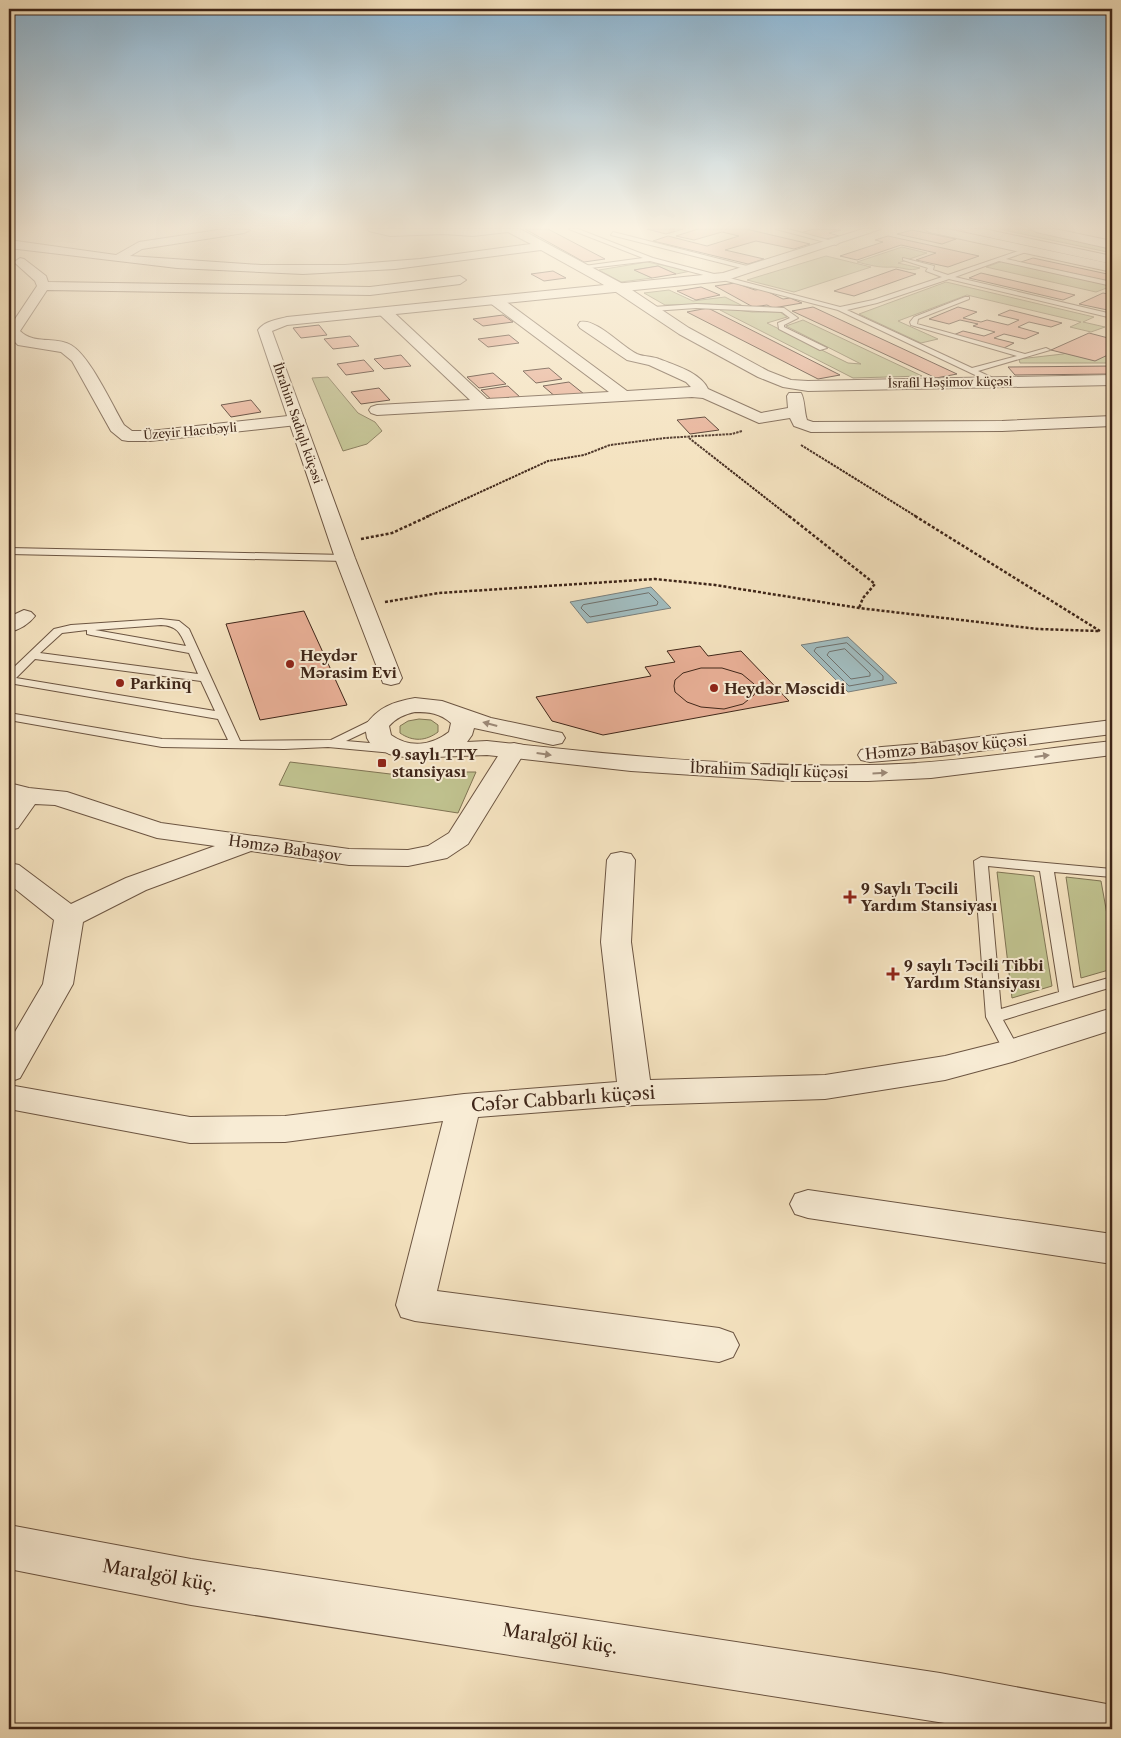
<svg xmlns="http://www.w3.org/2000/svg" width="1121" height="1738" font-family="'Libre Caslon Text',serif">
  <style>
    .green { fill: #c0c28f; stroke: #807454 }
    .water { fill: #a1bbbd; stroke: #7a7f7b }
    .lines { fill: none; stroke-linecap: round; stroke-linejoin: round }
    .shore { stroke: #70706b; stroke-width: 1 }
    .building { fill: #e8af96; stroke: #3f2619 }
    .service-casing { stroke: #6c5542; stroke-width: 2 }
    .minor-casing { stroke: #6c5542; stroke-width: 2 }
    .tertiary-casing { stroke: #6c5542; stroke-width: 2 }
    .path-far1 { stroke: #3f2619; stroke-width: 2; stroke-dasharray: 2.5 1; stroke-linecap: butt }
    .path { stroke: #3f2619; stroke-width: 2.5; stroke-dasharray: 3 2; stroke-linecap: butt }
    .service { fill: #f8ecd5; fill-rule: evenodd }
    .minor { fill: #f8ecd5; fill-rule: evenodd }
    .tertiary { fill: #f8ecd5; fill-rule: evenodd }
    .oneway { fill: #9c8977 }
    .poi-dot { fill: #8f2418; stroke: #f8ecd5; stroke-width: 2 }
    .labels { text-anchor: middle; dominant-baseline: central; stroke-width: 4; stroke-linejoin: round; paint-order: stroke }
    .far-street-label { font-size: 12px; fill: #3f2619; stroke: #f8ecd5 }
    .poi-label { font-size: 15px; font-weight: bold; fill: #3f2619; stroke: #f8ecd5; text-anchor: start }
    .street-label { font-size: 15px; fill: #3f2619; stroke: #f8ecd5 }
    .near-street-label { font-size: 18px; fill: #3f2619; stroke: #f8ecd5 }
  </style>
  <rect width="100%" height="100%" fill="#f4e2bf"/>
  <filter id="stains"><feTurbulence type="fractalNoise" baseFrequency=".004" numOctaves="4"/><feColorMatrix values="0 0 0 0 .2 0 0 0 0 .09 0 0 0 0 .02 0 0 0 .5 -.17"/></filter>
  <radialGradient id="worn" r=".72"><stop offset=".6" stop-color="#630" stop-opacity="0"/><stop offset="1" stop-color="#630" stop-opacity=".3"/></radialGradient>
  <path class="green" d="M999,229H1024L1112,248V253Z
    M902,247L927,253L898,263L920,268C909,272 903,267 892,267C880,268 869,265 857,262Z
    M826,256L871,267L794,292L747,280Z
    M1003,261L1112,286L1096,292L986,267Z
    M647,262L691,271L676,274L658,266L635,270L652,278L621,282L599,270Z
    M946,282L1094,317L1083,322L1105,327L1091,332L1070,327L1081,322L967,295L898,321L938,339L921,343L859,314Z
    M669,290L693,301L725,297L743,306L703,304L665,305L644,293Z
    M730,309L752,312H780L787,317L767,323L848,363L861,364L786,326L803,320L922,376L853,378L720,310Z
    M1112,339V363H1020L1019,359L1063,354Z
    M328,377L358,413L375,422L382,431L367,444L343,451L312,378Z
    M419,719L431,720L438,725V732C426,741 413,742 400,733V726L408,721Z
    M290,762L407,776L438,772H476L458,813L279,785Z
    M997,872L1034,876L1052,986L1012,998Z
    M1066,877L1101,881L1112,942V969L1081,978Z"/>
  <path class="water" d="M651,587L671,608L587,623L570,602Z
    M848,637L897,683L848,692L801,645Z"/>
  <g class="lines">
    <path class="shore" d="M649,593L658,602L657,605L590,617L581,608L583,605Z
      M847,643L883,676V680L849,686L814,651L816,648Z
      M845,649L870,673V676L851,679L827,655L829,652Z"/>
  </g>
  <path class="building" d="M525,229H548L605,259L584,262Z
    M647,229H683L666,234Z
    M698,229H746L810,244L794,249L756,241L725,250L764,259L748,264L653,241L668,236L707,246L739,236L722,232L694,240L676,236Z
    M814,229L841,230L829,233L839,236L826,239L800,233Z
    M912,230L956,239L942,244L897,234Z
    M888,236L979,256L948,267L916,260L936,253L901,245L857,260L840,256L883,242L875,240Z
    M1033,258L1112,275V282L1021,262Z
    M658,266L676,274L652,278L634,270Z
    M896,269L916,274L854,296L834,291Z
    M553,271L566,278L544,281L531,274Z
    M981,273L1075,295L1063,300L969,278Z
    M735,283L755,290L762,289L783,299L790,298L802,303L773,308L767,305L753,307L715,286Z
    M701,287L720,295L696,300L677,291Z
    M1103,293L1112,295V311L1079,304Z
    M813,307L957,374L936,378L792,311Z
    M958,307L977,312L963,318L981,322L987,320L1008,325L1019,320L998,315L1010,310L1062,323L1051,327L1029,322L1018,327L1039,333L1025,339L1004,334L994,338L1014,343L1002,349L951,336L963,331L984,336L995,332L973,326L978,324L960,320L949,324L929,319Z
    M708,308L840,375L818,379L687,312Z
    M503,315L513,322L483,326L473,319Z
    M319,325L327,335L301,338L293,328Z
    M1089,333L1112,339V353L1095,361L1051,350Z
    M509,335L519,343L488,347L478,339Z
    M350,336L359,346L333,349L324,339Z
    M401,355L411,366L384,369L374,359Z
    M364,360L374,371L346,375L337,364Z
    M1112,366V374L1015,375L1008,367Z
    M549,368L562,379L536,383L523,371Z
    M493,373L506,384L479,388L467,377Z
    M569,382L584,394L557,398L543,386Z
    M508,386L521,398L494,402L481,390Z
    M379,388L390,400L361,404L351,392Z
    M251,400L261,412L231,417L221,405Z
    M705,417L719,430L690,434L677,420Z
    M304,611L347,705L260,720L226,624Z
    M700,646L708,656L741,651L789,701L603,735L552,721L536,697L651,676L645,667L675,662L667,651Z
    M701,668H722L742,674L754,684L756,689L754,695L743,704L724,709L701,707L687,702L675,692L674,686L675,680L683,673Z"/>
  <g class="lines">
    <g class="service-casing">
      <path id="service" d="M569,229H578L653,258L840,307L873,300L942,277L926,271L928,268L903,260V258L934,266L933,270L948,275L1027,248L1029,251L1006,259L1112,282V286L999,261L955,277L1112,314V318L949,279L877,303L847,310L972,368L1017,356L911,325L910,322L914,317L965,297H969V299L918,319L917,324L1025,354L1046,348L1050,350L978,371L995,379L996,381L992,383L838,310L650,261L582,269V267L584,266L643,258Z
        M776,229H788L839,243L836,245Z
        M613,232L755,268L756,269L753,271L611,235Z
        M696,304L784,308L798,318L784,325V327L827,348L820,350L779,329L778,323L790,318L782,312L696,308L653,311L650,309L653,307Z
        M9,548L345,555L350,558L345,561L9,554Z
        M161,619L179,621L189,629L240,741L331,740L380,716L384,717L386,720L384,723L346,741L393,745L399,749L393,753L328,747L284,749L162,747L9,720V713L162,739L228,740L218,719L9,683V672L54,629L71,625ZM161,625C177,626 180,632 186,646L95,630ZM87,630V634L91,635L189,653L198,674L40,653L62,633ZM35,659L201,681L215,711L16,678Z
        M981,857L1112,869V877L1054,872L1073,988L1112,977V987L1003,1020L1020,1051L1018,1055L1012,1057L1006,1055L986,1017L974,861ZM988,866L1040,871L1059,992L1001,1009Z"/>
    </g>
    <g class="minor-casing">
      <path id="minor" d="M225,229L250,230L244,233L142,249L130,256L261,265H345L420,259L531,244L508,232L473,236L444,234L390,236L369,231L368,229H520L623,284L689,328L768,371L791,380L808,381L1112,375V385L808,391L783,387L758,377L679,334L613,290L541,250L395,269L303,274L177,268L9,248V240L116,255L139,242Z
        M924,229H947L1112,264V272L929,232Z
        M1031,229H1055L1112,241V249L1036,232Z
        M20,258L24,259L46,276L48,282L370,287L460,276L466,280L460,284L370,295L47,290L20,331C34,345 55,336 71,345C90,356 112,405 124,425L132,431H150L297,415L303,417L305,420L303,423L297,425L150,441H128L122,440L111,431L72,361L61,352L18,345L9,336V328L37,286L35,281L14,262Z
        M495,296L500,297L627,391L691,387L686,382L649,365L627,360L580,328L578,325L580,322C596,318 622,347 637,354C644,357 652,356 659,359C675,365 701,373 708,389L761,413L788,408L787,396L789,393H801C805,400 804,411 807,420L813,422L1002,421L1112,416V426L1002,431L811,432L794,426L790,418L759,423L703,398L692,397L377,415L371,413L369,410L371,407L377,405L470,400L379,314L377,311L379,308H389L487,399L609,392L490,303L488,300L490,297Z
        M24,610L31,612L35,616C29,624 19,630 9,632V617Z
        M514,743L523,745L526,750L468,844L447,858L408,866L349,865L251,851L146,890L83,922L73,984L20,1078L9,1082V1042L43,984L54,920L9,884V863L19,865L71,904L126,878L215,846L157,838L55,805L35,804L18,828L9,830V804L12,800L9,799V783L29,788L67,792L161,823L349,849L408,850L428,846L449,833L505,745Z
        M621,852L631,854L635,860L631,942L650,1080L825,1075L945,1056L1009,1040L1112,1008V1030L1012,1062L945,1080L825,1099L635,1105L478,1117L437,1291L719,1328L733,1333L739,1345L733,1357L719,1362L415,1321L401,1317L396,1305L443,1121L285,1142L190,1143L9,1109V1085L190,1117L285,1116L464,1094L617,1082L601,942L607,860L611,854Z
        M808,1190L1112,1234V1264L808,1218L795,1214L790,1204L795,1194Z
        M9,1525L191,1559L940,1673L1112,1705V1729H983L191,1605L9,1569Z"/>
    </g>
    <g class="tertiary-casing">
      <path id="tertiary" d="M863,229H881L724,281L287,325L272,331L355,558L402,678L399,683L391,685L383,683L335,558L258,330C265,321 276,320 287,317L723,273Z
        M961,229H984L1112,256V264L966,232Z
        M415,698L442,701L491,718L562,733L565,738L562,743L553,745L474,728L472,735L467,742L487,741C613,755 740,768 868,765C949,764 1031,750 1112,741V755L931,778L868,781H787L631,771L487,755L409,758L389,754L370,743L367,738L365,726C378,707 393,702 415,698ZM415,712C429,712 440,713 451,723L449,732C431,746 409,748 391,735L389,726C396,718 405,714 415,712Z
        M1112,720V734L941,756L870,762L861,760L858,755L861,750L870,748L941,742Z"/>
    </g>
    <path class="path-far1" d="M689,438L790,517
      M801,445L917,517
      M426,517L548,461L584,455L610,445L665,438L732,434L742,431"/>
    <path class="path" d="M789,516L875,584L863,598L859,608
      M915,516L1100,631
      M361,539L392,533L429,516
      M385,602L439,593L655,579L715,585L859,608L1038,629L1099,631"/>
    <use href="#service" class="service"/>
    <use href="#minor" class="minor"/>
    <use href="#tertiary" class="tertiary"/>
  </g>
  <defs><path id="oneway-solid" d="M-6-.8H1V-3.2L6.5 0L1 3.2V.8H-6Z" transform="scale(1.25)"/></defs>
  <g class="oneway">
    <use href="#oneway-solid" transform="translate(490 724) rotate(-165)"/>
    <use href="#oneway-solid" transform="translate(544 754) rotate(8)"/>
    <use href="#oneway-solid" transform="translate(1042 756) rotate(-7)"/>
    <use href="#oneway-solid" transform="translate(880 773) rotate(-3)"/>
  </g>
  <linearGradient id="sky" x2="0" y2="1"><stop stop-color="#8bb7d7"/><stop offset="0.48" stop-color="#faf2e2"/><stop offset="1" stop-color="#faf2e2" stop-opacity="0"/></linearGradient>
  <rect width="1121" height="473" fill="url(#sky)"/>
  <g class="poi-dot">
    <circle cx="290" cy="664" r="5"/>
    <circle cx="120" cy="683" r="5"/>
    <circle cx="714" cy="688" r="5"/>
    <rect x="377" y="758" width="10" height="10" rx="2.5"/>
    <path d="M847.5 889.5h5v5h5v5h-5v5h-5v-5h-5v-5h5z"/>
    <path d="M890.5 966.5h5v5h5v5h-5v5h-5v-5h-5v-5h5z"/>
  </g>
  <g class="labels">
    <g class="far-street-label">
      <text transform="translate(950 382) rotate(-1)">İsrafil Həşimov küçəsi</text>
      <text transform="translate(298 423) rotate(71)">İbrahim Sadıqlı küçəsi</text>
      <text transform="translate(190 431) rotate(-5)">Üzeyir Hacıbəyli</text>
    </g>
    <g class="poi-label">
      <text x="300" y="655">Heydər<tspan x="300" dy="17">Mərasim Evi</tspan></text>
      <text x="130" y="683">Parkinq</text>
      <text x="724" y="688">Heydər Məscidi</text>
      <text x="392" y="754">9 saylı TTY<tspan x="392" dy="17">stansiyası</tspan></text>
      <text x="861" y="888">9 Saylı Təcili<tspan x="861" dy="17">Yardım Stansiyası</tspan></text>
      <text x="904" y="965">9 saylı Təcili Tibbi<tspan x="904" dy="17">Yardım Stansiyası</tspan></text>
    </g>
    <g class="street-label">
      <text transform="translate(946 747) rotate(-5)">Həmzə Babaşov küçəsi</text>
      <text transform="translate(769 770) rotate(2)">İbrahim Sadıqlı küçəsi</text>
      <text transform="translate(285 848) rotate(8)">Həmzə Babaşov</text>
    </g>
    <g class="near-street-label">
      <text transform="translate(563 1099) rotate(-4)">Cəfər Cabbarlı küçəsi</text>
      <text transform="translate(160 1576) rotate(10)">Maralgöl küç.</text>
      <text transform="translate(560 1639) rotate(9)">Maralgöl küç.</text>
    </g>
  </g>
  <rect width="1121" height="1738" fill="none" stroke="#f4e2bf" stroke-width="30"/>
  <rect x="10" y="10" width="1101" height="1718" fill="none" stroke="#3f2619" stroke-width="2.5"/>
  <rect x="15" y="15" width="1091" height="1708" fill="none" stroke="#3f2619"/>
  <rect width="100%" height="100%" filter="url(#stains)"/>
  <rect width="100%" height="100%" fill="url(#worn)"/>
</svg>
